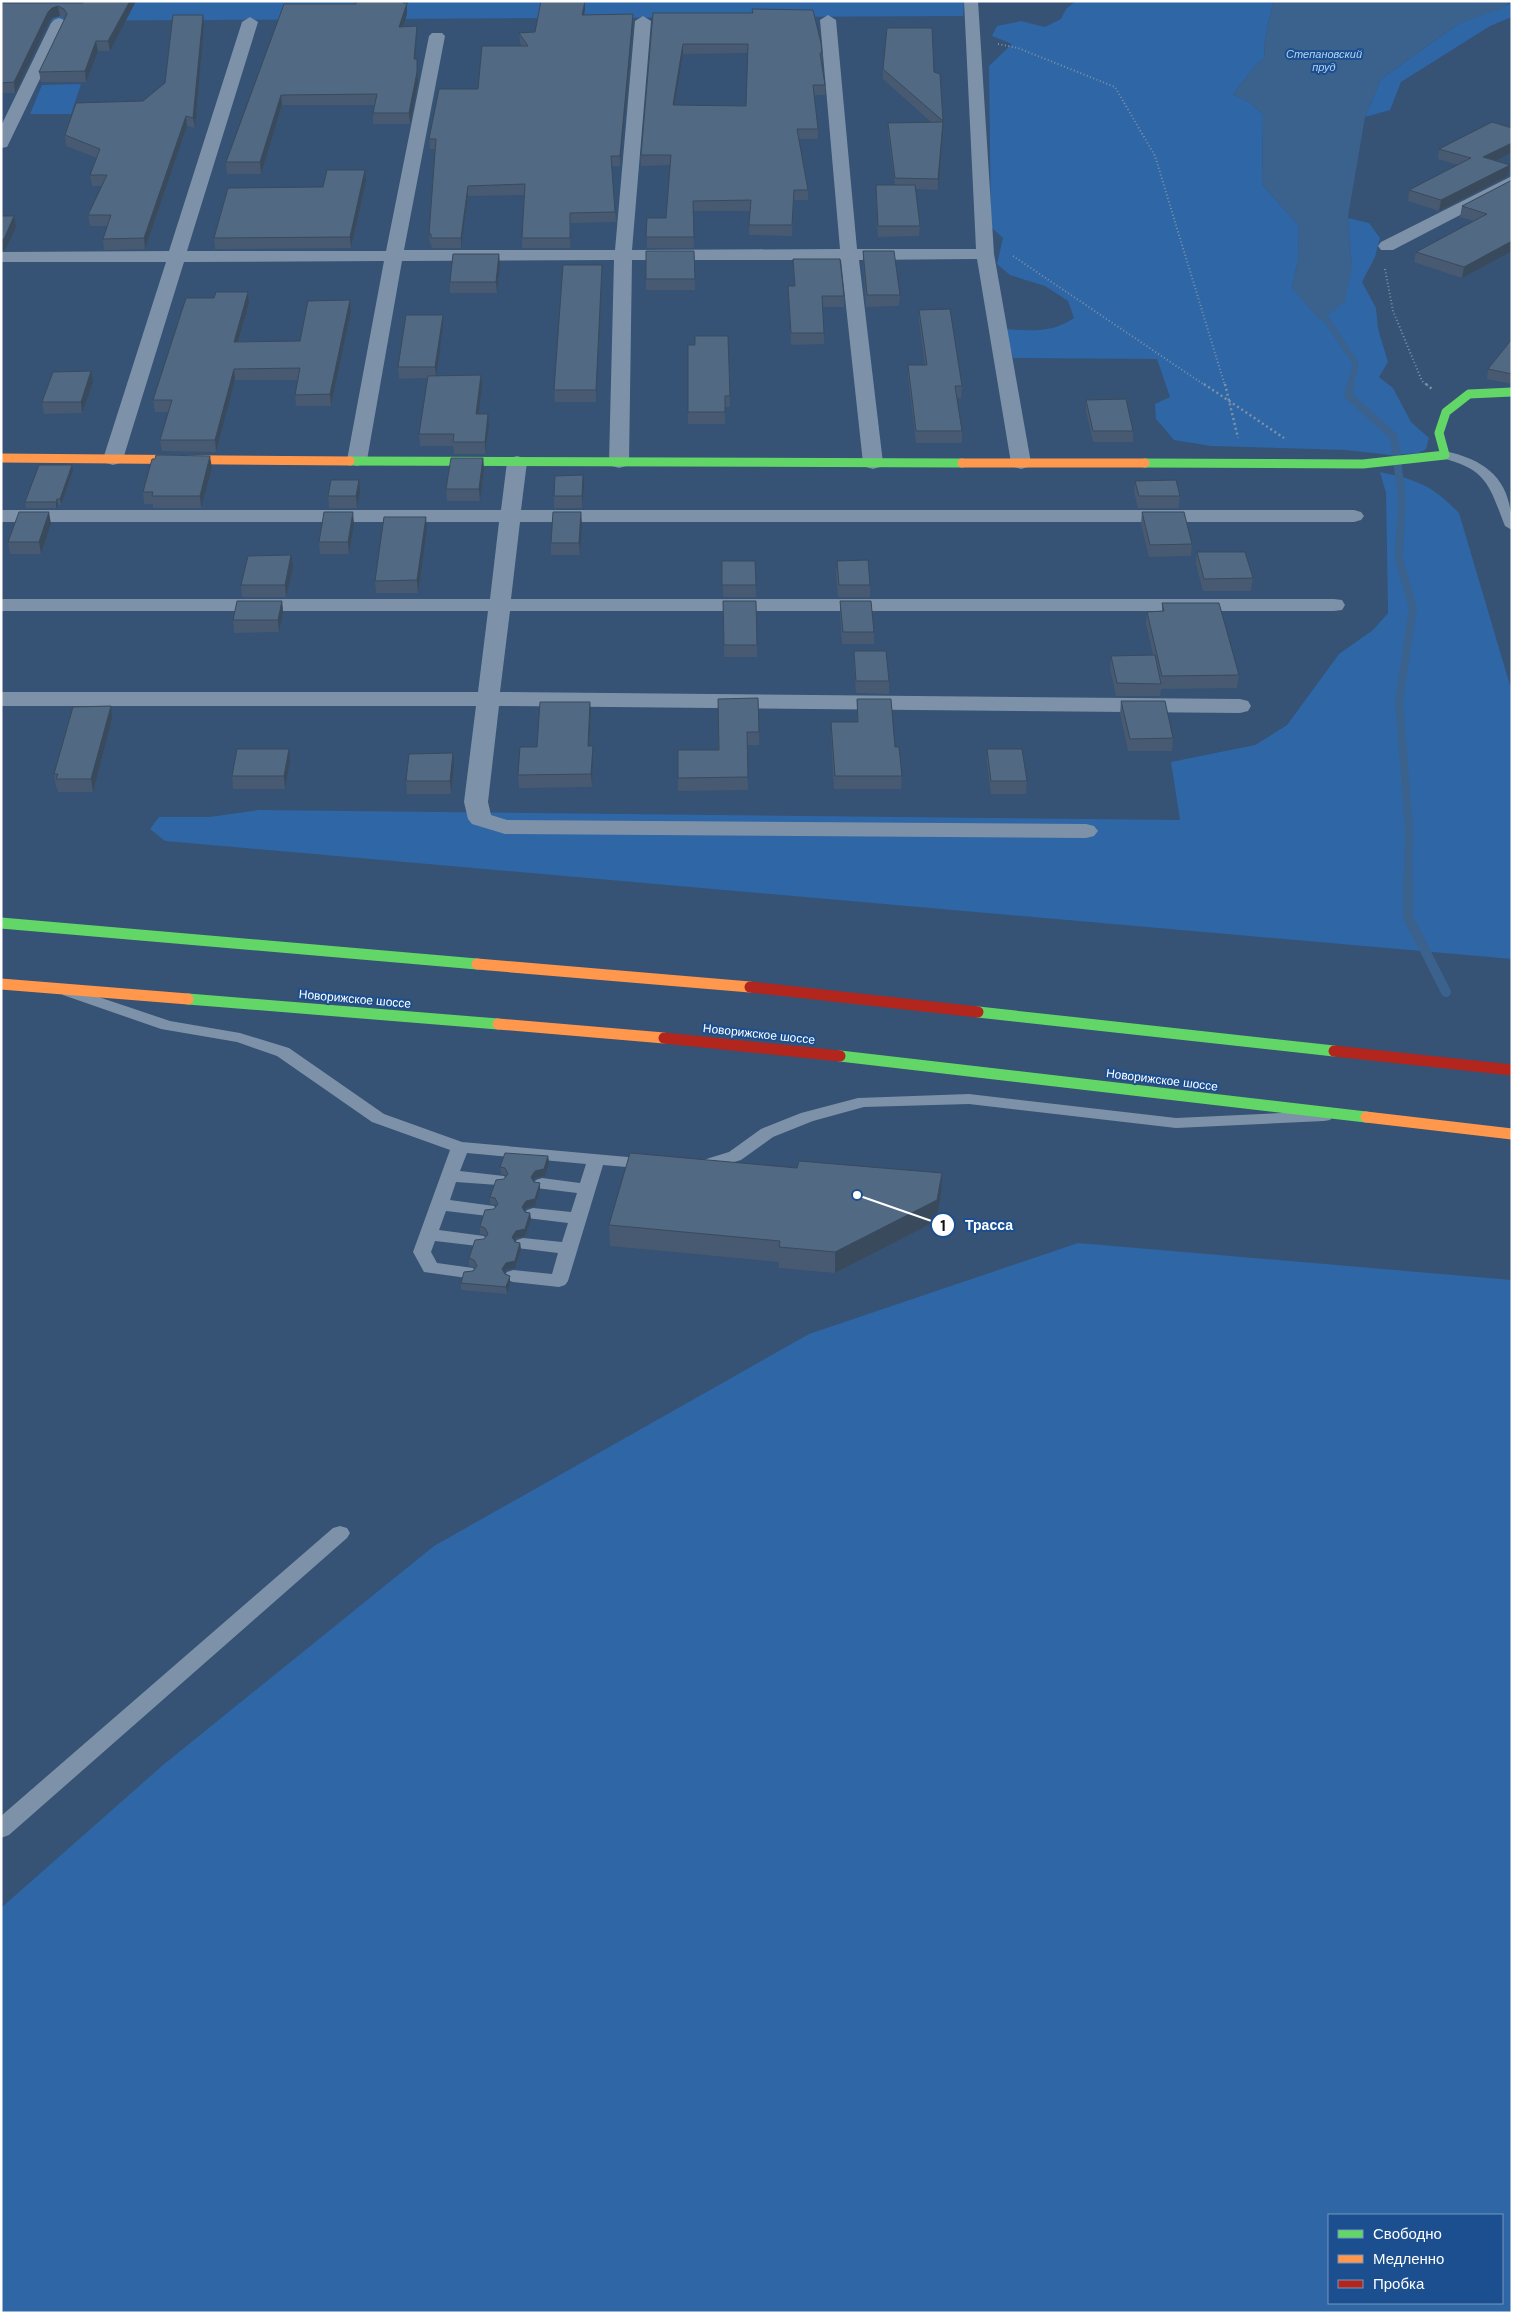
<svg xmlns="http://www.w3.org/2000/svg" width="1513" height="2314" font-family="'DM Sans',sans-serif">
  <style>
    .green { fill: #2f66a5; fill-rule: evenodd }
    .water { fill: #3b618d }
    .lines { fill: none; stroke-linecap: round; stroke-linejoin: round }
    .stream-far2 { stroke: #3b618d; stroke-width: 6 }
    .stream-far1 { stroke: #3b618d; stroke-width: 8 }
    .stream { stroke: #3b618d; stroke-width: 10 }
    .path-far1 { stroke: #7d92a8; stroke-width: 2; stroke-dasharray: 1 2.5; stroke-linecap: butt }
    .path { stroke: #7d92a8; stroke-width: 2.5; stroke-dasharray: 2 3; stroke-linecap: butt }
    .lane { fill: #7d92a8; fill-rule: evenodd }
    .street { fill: #7d92a8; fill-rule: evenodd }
    .fast-far1 { stroke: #63d668; stroke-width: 9 }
    .fast { stroke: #63d668; stroke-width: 11 }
    .slow-far1 { stroke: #ff974d; stroke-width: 9 }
    .slow { stroke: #ff974d; stroke-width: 11 }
    .jam { stroke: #b3261e; stroke-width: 11 }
    .wall { fill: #475a72; fill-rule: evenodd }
    .shaded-wall { fill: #394a5c }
    .building { fill: #526984; stroke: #394a5c; fill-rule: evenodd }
    .labels { text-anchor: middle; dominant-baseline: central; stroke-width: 4; stroke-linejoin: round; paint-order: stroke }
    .far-water-label { font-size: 11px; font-style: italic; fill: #b5d3f5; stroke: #1b4f8f }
    .street-label { font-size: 12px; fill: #fff; stroke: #1b4f8f }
    .leader { fill: none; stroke: #fff; stroke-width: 2 }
    .callout-dot { fill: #fff; stroke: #1b4f8f; stroke-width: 2 }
    .mark-label { font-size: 15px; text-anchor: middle; font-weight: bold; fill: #111 }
    .callout-label { font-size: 14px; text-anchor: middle; font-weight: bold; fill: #fff; stroke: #1b4f8f; stroke-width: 4; stroke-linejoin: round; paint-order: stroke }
  </style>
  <rect width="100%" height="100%" fill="#365274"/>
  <path class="green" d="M1,1H964L963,16L1,21Z
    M1076,1H1273L1265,40L1264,59L1257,64L1233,94L1251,103L1263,115L1262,184L1299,226L1298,259L1292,288L1328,315L1352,267L1348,218L1369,223L1380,238L1375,257L1362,282L1376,308L1378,329L1388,362L1379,377L1393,388L1411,422L1429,438L1426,449L1419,453L1391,455L1346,450L1211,446L1174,440L1156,419L1155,404L1170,397L1157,359L1013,358L1005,329C1029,331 1053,333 1074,318L1068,301L1045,286L1010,275L997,264L1003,238L991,227L989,66L1012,44L992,36L997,26L1021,21L1045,27L1061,19L1066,9Z
    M1512,3V17L1490,26L1401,82L1390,110L1365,117L1381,79L1458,24Z
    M81,84L71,114H30L42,85Z
    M1380,472C1417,480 1432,485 1459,513L1512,692V959L165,841L150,829L159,817H209L259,810L1180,820L1171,762L1255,745L1287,725L1339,654L1373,630L1388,613L1386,493Z
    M1078,1243L1512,1280V2313H1V1908L163,1765L434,1546L809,1334ZM1329,2215H1502V2303H1329Z"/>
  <path class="water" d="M1273,1H1512L1502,8L1458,24L1381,79L1365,117L1348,217L1352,267L1345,302L1328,315L1326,322L1318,318L1292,288L1298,259L1299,226L1262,184L1263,115L1251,103L1233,94L1257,64L1264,59L1265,40Z"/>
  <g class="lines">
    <path class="stream-far2" d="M1321,311L1356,364L1350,386"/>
    <path class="stream-far1" d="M1351,384L1348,395L1394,437L1402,498L1399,559L1413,608L1399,701L1409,829L1408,878"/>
    <path class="stream" d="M1408,877V917L1446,992"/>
    <path class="path-far1" d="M998,44L1018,48L1115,87L1155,156L1225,386
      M1013,256L1206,386
      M1385,269L1393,311L1422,381L1428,386"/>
    <path class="path" d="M1204,384L1284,438
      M1225,384L1238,438
      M1426,384L1432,389"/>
    <path class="lane" d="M1445,451C1490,461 1512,482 1512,530L1505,526C1489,485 1487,469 1441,458L1439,455Z
      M69,987L170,1021L240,1033L289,1048L384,1114L462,1142L650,1159L656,1160L659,1164L656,1168L650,1169L603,1165L568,1281L565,1285L559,1287L513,1282L507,1280L504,1276L507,1272L513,1270L552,1274L558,1253L517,1248L514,1244L517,1240L523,1238L562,1242L568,1223L527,1218L524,1214L527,1210L533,1208L571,1212L577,1193L536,1188L533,1184L536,1180L542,1178L580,1183L586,1164L467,1153L460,1171L504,1176L507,1180L504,1184L498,1185L456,1182L450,1200L494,1206L497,1210L494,1214L488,1216L446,1211L439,1230L484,1236L487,1240L484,1244L478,1246L435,1241L431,1252L437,1263L473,1268L476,1272L473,1276L467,1278L424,1272L413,1252L450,1150L372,1122L277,1056L237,1042L161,1029L63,995L61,992L63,989Z
      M969,1094L1176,1118L1324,1111L1330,1112L1333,1116L1330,1120L1324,1121L1176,1128L969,1104L864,1107L813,1121L773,1137L741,1160L696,1173L690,1172L687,1168L690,1164L729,1152L761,1129L801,1113L858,1098Z
      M340,1526L347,1528L350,1533L347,1538L9,1835L1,1838V1816L333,1528Z"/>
    <path class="street" d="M964,1H978L994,254L1031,463L1028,467L1021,469L1014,467L1011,463L977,259L859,260L883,463L880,467L873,469L866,467L863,463L841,260H632L629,462L626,466L619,468L612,466L609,462L614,260L402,261L367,460L364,464L357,466L350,464L347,460L384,261L184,262L123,459L120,463L113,465L106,463L103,459L166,262H1V252L169,251L242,22L250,17L258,22L187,251H386L429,36L432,33H442L445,36L404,250H615L635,21L643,16L651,21L632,250L840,249L820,20L828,15L836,20L857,249H976Z
      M59,18L64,20L67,23L9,143L7,147L1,148V126L51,23L54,20Z
      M1512,176V188L1393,250H1381L1378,246L1381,242Z
      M517,456L524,458L527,462L521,510H1354L1361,512L1364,516L1361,520L1354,522H520L511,599H1334L1342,600L1345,605L1342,610L1334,611H510L500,692L1240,699L1248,701L1251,706L1248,711L1240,713L499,706L488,802L491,815L507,820L1086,824L1094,826L1098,831L1094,836L1086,838L505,834L472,824L468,819L464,802L476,706H1V692H478L488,611H1V599H490L499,522H1V510H501L507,462L510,458Z"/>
    <path class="fast-far1" d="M350,461L962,463
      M1145,463L1363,464L1445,455L1439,433L1446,412L1469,394L1512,392"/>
    <path class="fast" d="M1,923L477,964
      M188,999L498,1024
      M978,1012L1334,1051
      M840,1056L1366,1117"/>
    <path class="slow-far1" d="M1,458L350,461
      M962,463H1145"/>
    <path class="slow" d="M477,964L750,987
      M1,984L188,999
      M498,1024L664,1038
      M1366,1117L1512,1134"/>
    <path class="jam" d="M750,987L978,1012
      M664,1038L840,1056
      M1334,1051L1512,1070"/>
  </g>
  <path class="wall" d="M84,1H136L110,51H98L86,82H41L39,72L65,19L60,16L53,18L49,22L15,93H1V3H83Z
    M357,1H408L407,5V14L403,27L417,37L415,59H417L418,83L410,124H373V113L375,105H282L261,174H227L226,162L356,4Z
    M752,9L822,53V63H821L825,85V95H814L818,129V139H799L808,190V200H794L792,236L749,235L750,211H693L694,248H647V218H666L670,165L641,166V155L653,13H752ZM748,53L746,106L675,105L683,54Z
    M585,10L584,15L633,14V24L620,166H612L616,222L571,223L570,248H522V238L524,195L468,196L461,248H432L431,244H430L429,234L435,149H430L429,139L522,46L520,42L519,33L535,32Z
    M203,15L204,25L195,128L187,126L145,249L104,250L103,239L107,226H90L88,215L102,186H92L90,175L97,158L66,146L65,135L143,101L165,83Z
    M883,69L934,72L940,74L943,133L938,190L915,189L920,226L919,236L878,237L876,196V185H895L888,133V123H932L883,79Z
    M1439,149L1495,161L1508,176L1439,211L1408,201L1409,190L1458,165L1438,159Z
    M1512,180L1462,278L1414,262L1416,252L1474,221L1460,217L1462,206Z
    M366,181L351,248L215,249L214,238Z
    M694,251L695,290H646V279Z
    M863,251L900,295L899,306L866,307L863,262Z
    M793,259L844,296V307H822L824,333V344L791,345L788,286H794Z
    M500,265L497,293H450V282Z
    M602,265V276L596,402H555L554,390Z
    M248,292L249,303L239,341H300L350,300L351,311L331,406H296L295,395L298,380H235L216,452L162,451L160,440L168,412H155L153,400L214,298Z
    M919,310L962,386L961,398H957L962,431V443H916L908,377V365H925L919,321Z
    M443,315V326L436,376L482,387L478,414L489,425L485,454H454L453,446H420L419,434L428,378L399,379L398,367Z
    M728,336L730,407H725V424H688V345H695Z
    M1512,339V384L1487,379L1488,369Z
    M93,383L82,413L44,414L42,402Z
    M1086,400L1133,431V442H1093L1086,411Z
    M483,458L484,470L480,501H447L446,489Z
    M72,465L73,471L61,505H58L56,508H26L25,502Z
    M212,468L201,508H153V504H144L143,492Z
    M1135,481L1180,496L1179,508H1138L1134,492Z
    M584,487L582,508H554V496Z
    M360,492L357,508H329L328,496Z
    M1142,512L1192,544L1191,556L1149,557L1141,524Z
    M51,524L41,554H10L8,542Z
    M354,524L349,554H320L319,542Z
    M582,524L580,555H551V543Z
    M427,529L418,593H376L375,581Z
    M1197,552L1253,578L1251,591H1203L1196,564Z
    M722,561H755L756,597H723Z
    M837,561L870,585V597H838L836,573Z
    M293,567L286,597H242L241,585Z
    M282,601L283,613L279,632L234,633L233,620Z
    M723,601L757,645V657H724Z
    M840,601L874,632V644H842L840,613Z
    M1162,603L1239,675L1237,688L1161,689L1160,696H1116L1110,668L1111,656L1153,655L1146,624L1147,612L1162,611Z
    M854,651L889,681V694L856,693L854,664Z
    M718,699L759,732V745H747L748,790L678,791V750H718Z
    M857,699L895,747L902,776L901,789H834L831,735V722H857Z
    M1121,701L1173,738L1172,751H1128L1120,714Z
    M591,714L589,746L593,759L592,787L519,788L518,775L537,747Z
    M112,719L93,792H58L57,787H56L54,774Z
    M987,749L1027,781L1026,794H991L987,762Z
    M290,762L285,789H233L232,776Z
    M454,766L451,794H407L406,781Z
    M548,1156L549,1163L545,1176L535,1178L533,1181L534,1182L540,1183V1190L535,1206L526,1208L524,1211L525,1212L530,1213L531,1220L525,1236L516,1238L514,1241L515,1242L520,1243L521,1250L515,1268L506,1270L504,1273L510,1276V1283L507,1294L461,1290V1283L475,1268L474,1267L469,1266V1258L486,1236V1235L480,1234V1226L496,1206V1205L490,1204V1197L506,1176V1175L501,1174L500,1167Z
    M941,1194L936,1221L835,1273L779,1268V1262L610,1246L609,1225Z"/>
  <path class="shaded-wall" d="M130,1H136L110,51L108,41Z
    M404,1H408L407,5V14L400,37L399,27Z
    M585,1V10L582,24V15Z
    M58,6L60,16L53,18L49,22L15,93L14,82L48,12L52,8Z
    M633,14V24L620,166V156Z
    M203,15L204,25L195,128L193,118Z
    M417,26V37L414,70V59Z
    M96,41L98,51L86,82L85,71Z
    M683,44V54L673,115V105Z
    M417,59L418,83L410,124L409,113Z
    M281,95L282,105L261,174L260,162Z
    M186,116L187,126L145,249L144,238Z
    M943,122V133L938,190V179Z
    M1512,143V152L1482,168L1483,157Z
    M1510,165L1508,176L1439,211L1441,200Z
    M365,170L366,181L351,248L350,237Z
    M468,186V196L461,248V238Z
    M14,216L16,227L5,250L1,251V240Z
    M1512,241V251L1462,278L1464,267Z
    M499,254L500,265L497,293L496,282Z
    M602,265V276L596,402V390Z
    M248,292L249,303L235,353L234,342Z
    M350,300L351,311L331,406L330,394Z
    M443,315V326L436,378L435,367Z
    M234,369L235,380L216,452L215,440Z
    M91,371L93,383L82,413L81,402Z
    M481,375L482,387L477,425L476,414Z
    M488,414L489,425L485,454V442Z
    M210,456L212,468L201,508L200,496Z
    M483,458L484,470L480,501L479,489Z
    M72,465L73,471L61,505L60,499Z
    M583,475L584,487L582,508V496Z
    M359,480L360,492L357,508L356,496Z
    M57,499L58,505L56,508V502Z
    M49,512L51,524L41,554L39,542Z
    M353,512L354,524L349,554L348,542Z
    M581,512L582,524L580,555L579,543Z
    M426,517L427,529L418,593L417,580Z
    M291,555L293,567L286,597L285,585Z
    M282,601L283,613L279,632L278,620Z
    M590,702L591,714L588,759V746Z
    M111,706L112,719L93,792L91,779Z
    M593,746V759L592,787L591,774Z
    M289,749L290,762L285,789L284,776Z
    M453,753L454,766L451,794L450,781Z
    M548,1156L549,1163L545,1176L535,1178L531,1184V1177Z
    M942,1173L941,1194L936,1221L835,1273V1252Z
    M540,1183V1190L535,1206L526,1208L522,1214V1207Z
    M530,1213L531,1220L525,1236L516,1238L512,1244V1237Z
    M520,1243L521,1250L515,1268L506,1270L502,1276V1269Z
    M510,1276V1283L507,1294L506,1287Z"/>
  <path class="building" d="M84,1H130L108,41H96L85,71L39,72L67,14L64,9L58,6L52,8L48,12L14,82L1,83V3H83Z
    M357,1H404L403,3H407L399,27L417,26L414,59H417V72L409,113H373L377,94L281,95L260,162H226L284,4H356Z
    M541,1H585L582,15L633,14L620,156H611L615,212L570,213V238H522L525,184L468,186L461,238H431V234H429L436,139H429L439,89H478L482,46H528L519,33L535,32Z
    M752,9L813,10L821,43L822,53H820L825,85H813L818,129H797L808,190H794L792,225H749L751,200L693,201L694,237H646L647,218H666L671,155H641L653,13H753ZM683,44H748L746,106L673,105Z
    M173,15H203L193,118L186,116L144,238L103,239L111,215H88L107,175H90L100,149L65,135L76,103L143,101L165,83Z
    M887,28H932L934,72L940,74L943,121L883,69Z
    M943,122L938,179L895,178L888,123Z
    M1492,122L1512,128V143L1483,157L1510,165L1441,200L1409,190L1471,158L1439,149Z
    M327,170H365L350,237L214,238L228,188L323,187Z
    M1512,180V241L1464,267L1416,252L1487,214L1462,206Z
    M876,185H915L920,226H878Z
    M1,216H14L4,239L1,240Z
    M646,251H694L695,279H646Z
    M863,251H894L900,295H867Z
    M453,254H499L496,282H450Z
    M793,259H840L844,296H822L824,333H791L788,286H795Z
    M563,265H602L596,390H554Z
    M216,292H248L234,342L300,341L308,301L350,300L330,394L295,395L300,368L234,369L215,440H160L172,400H153L186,298H214Z
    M950,309L962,386H955L962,431H916L908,365H927L919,310Z
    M406,315H443L435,367H398Z
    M695,336H728L730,396H725V412H688V345H695Z
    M1512,339V374L1488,369Z
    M91,371L81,402H42L53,372Z
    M481,375L476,414H488L485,442H453L454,434H419L428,376Z
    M1126,399L1133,431H1093L1086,400Z
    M156,455L210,456L200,496H152L153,492H143L152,459H155Z
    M451,458H483L479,489H446Z
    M39,465H72L60,499H57L56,502H25Z
    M583,475L582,496H554L555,476Z
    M331,480H359L356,496H328Z
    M1176,480L1180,496H1139L1135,481Z
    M19,512H49L39,542H8Z
    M324,512H353L348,542H319Z
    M553,512H581L579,543H551Z
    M1142,512H1184L1192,544L1150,545Z
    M384,517H426L417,580L375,581Z
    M1197,552H1245L1253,578L1204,579Z
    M291,555L285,585H241L248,556Z
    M868,560L870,585H839L837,561Z
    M722,561H755L756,585H722Z
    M237,601H282L278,620H233Z
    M723,601H756L757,645H724Z
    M840,601H871L874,632H843Z
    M1162,603H1219L1239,675L1162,676L1147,612L1164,611Z
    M854,651H886L889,681H856Z
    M1155,655L1161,684L1117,683L1111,656Z
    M758,698L759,732H747L748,777L678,778V750H719L718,699Z
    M857,699H891L895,747H899L902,776H835L831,722H858Z
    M1121,701H1165L1173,738L1130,739Z
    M540,702H590L588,746H593L591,774L518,775L520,747H537Z
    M111,706L91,779H56L58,774H54L73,707Z
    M237,749H289L284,776H232Z
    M987,749H1022L1027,781H991Z
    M453,753L450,781H406L409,754Z
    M505,1153L548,1156L544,1169L535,1171L531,1177L534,1182L540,1183L535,1199L526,1201L522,1207L525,1212L530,1213L525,1229L516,1231L512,1237L515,1242L520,1243L515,1261L506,1263L502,1269L505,1274L510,1276L506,1287L461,1283L464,1272L473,1271L477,1266L474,1260L469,1258L475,1240L484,1239L488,1234L485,1228L480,1226L485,1210L494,1209L498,1204L495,1198L490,1197L496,1180L504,1179L508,1174L505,1168L500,1167Z
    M630,1153L797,1168L799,1161L942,1173L937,1200L835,1252L779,1247L780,1241L609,1225Z"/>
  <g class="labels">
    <g class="far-water-label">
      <text x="1324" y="54">Степановский<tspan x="1324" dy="13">пруд</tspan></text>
    </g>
    <g class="street-label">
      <text transform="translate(355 999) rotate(5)">Новорижское шоссе</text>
      <text transform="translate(759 1034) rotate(6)">Новорижское шоссе</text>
      <text transform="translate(1162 1080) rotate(7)">Новорижское шоссе</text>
    </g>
  </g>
  <path class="leader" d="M857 1195L943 1225"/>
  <g class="callout-dot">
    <circle cx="857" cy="1195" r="5"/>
    <circle cx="943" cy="1225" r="12"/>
  </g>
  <g class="mark-label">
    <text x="943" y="1231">1</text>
  </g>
  <g class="callout-label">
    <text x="989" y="1230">Трасса</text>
  </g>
  <rect width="1513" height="2314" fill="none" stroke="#ffffff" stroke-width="5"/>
  <rect x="1328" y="2214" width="175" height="90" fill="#1b4f8f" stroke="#7695bc"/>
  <rect x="1338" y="2230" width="25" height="8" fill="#63d668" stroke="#7695bc"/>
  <text x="1373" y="2239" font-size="15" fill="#ffffff">Свободно</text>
  <rect x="1338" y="2255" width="25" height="8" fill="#ff974d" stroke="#7695bc"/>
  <text x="1373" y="2264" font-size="15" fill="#ffffff">Медленно</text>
  <rect x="1338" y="2280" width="25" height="8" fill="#b3261e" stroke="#7695bc"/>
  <text x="1373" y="2289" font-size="15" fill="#ffffff">Пробка</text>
</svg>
